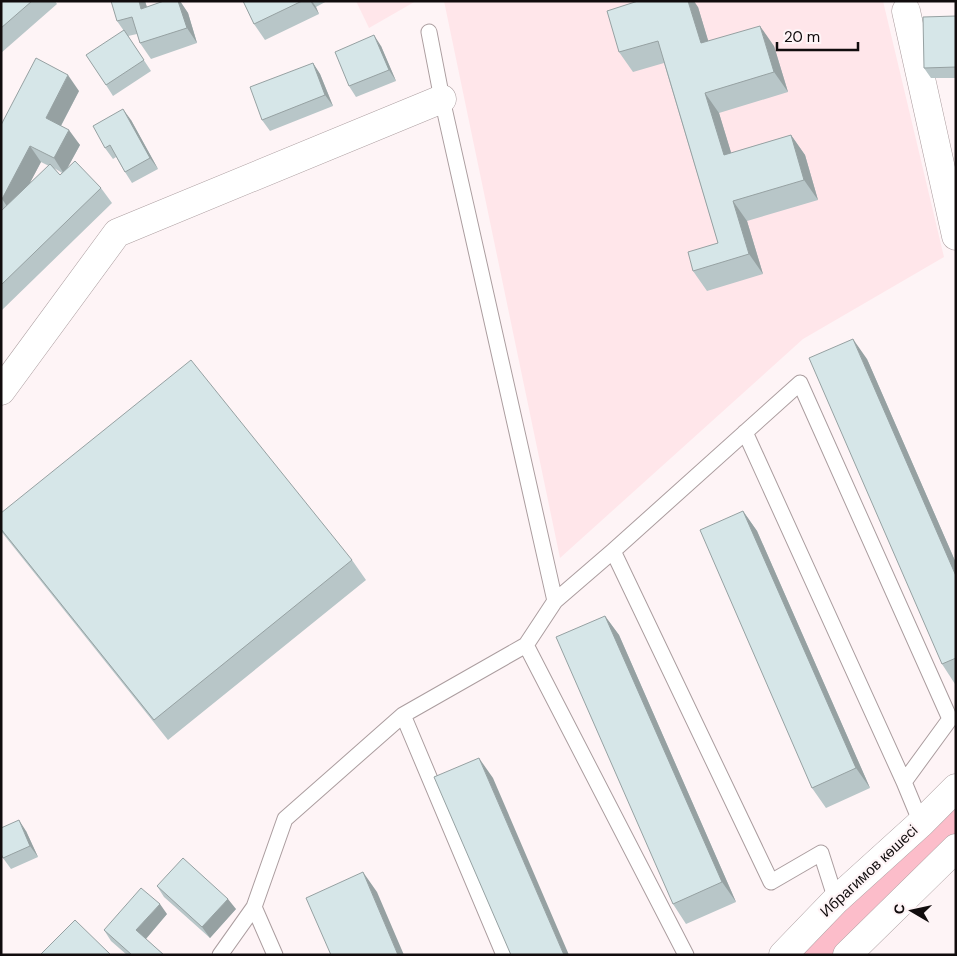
<svg xmlns="http://www.w3.org/2000/svg" width="957" height="956" font-family="'DM Sans',sans-serif">
  <style>
    .built { fill: #ffe6ea }
    .green { fill: #fcbdca }
    .lines { fill: none; stroke-linecap: round; stroke-linejoin: round }
    .lane-casing { stroke: #ab9d9f; stroke-width: 17 }
    .street-casing { stroke: #ab9d9f; stroke-width: 29 }
    .secondary-casing { stroke: #ab9d9f; stroke-width: 29 }
    .lane { stroke: #fff; stroke-width: 15 }
    .street { stroke: #fff; stroke-width: 28 }
    .secondary { stroke: #fff; stroke-width: 28 }
    .wall { fill: #b8c6c8; fill-rule: evenodd }
    .shaded-wall { fill: #96a1a2 }
    .building { fill: #d6e6e8; stroke: #96a1a2 }
    .labels { text-anchor: middle; dominant-baseline: central; stroke-width: 4.5; stroke-linejoin: round; paint-order: stroke }
    .street-label { font-size: 15px; fill: #110c0d; stroke: #fef4f6 }
  </style>
  <rect width="100%" height="100%" fill="#fef4f6"/>
  <path class="built" d="M356,1H416L369,28Z
    M444,1H883L944,257L803,339L560,558Z"/>
  <path class="green" d="M956,793V843L841,955H792Z"/>
  <g class="lines">
    <g class="lane-casing">
      <path id="lane" d="M429,32L442,99L555,601
        M745,432L904,782
        M613,551L771,882L821,853L836,900
        M526,645L555,601L613,551L800,383L950,719L904,782L921,823
        M403,715L504,955
        M254,907L275,955
        M220,955L254,907L285,819L403,715L526,645L686,955"/>
    </g>
    <g class="street-casing">
      <path id="street" d="M906,11L956,236
        M1,391L117,233L442,99"/>
    </g>
    <g class="secondary-casing">
      <path id="secondary" d="M783,955L836,900L921,823L956,788
        M847,955L956,848"/>
    </g>
    <use href="#lane" class="lane"/>
    <use href="#street" class="street"/>
    <use href="#secondary" class="secondary"/>
  </g>
  <path class="wall" d="M1,1H55L57,4L1,53Z
    M145,1L147,7L164,1H180L188,13L197,43L151,59L140,43L137,34L128,36L151,71L113,96L106,85L124,31L117,21Z
    M243,1H327L316,7L319,14L265,40L254,24Z
    M698,7L708,41L774,46L788,92L719,113L731,153L791,135L805,155L818,200L747,221L763,274L707,291L693,271L718,243L664,63L633,72L619,52Z
    M956,16V78H931L924,68Z
    M381,46L396,81L356,97L349,86Z
    M313,63L320,74L333,106L270,131L262,120Z
    M79,91L61,126L80,145L68,167L101,188L112,203L1,311V211L3,209L1,208V125ZM41,162L49,166L29,184ZM54,168L59,171L62,173L60,175Z
    M131,120L158,169L132,183L125,172L116,157L113,159L105,148Z
    M867,359L956,563L955,684L942,664Z
    M743,511L757,531L870,788L826,808L812,788Z
    M1,513L352,560L366,580L168,740L8,540L1,531Z
    M605,616L619,635L736,902L686,924L673,904Z
    M26,831L38,857L11,869L3,858Z
    M157,886L236,909L210,938L164,897Z
    M167,914L146,939L164,955H127L111,941L104,930Z"/>
  <path class="shaded-wall" d="M139,1H145L152,24L141,9Z
    M178,1H180L188,13L197,43L187,28Z
    M310,1H312L316,7L319,14Z
    M688,1H694L698,7L715,63L701,43Z
    M760,26L774,46L788,92L774,72Z
    M374,35L381,46L396,81L389,70Z
    M313,63L320,74L333,106L325,95Z
    M68,75L79,91L57,133L46,118Z
    M705,93L719,113L738,175L724,155Z
    M123,109L131,120L158,169L150,158Z
    M69,130L80,145L64,174L54,158Z
    M791,135L805,155L818,200L804,180Z
    M30,146L41,162L13,215L2,199Z
    M733,201L747,221L763,274L749,254Z
    M853,339L867,359L956,563V576Z
    M743,511L757,531L870,788L856,768Z
    M605,616L619,635L736,902L722,882Z
    M479,758L493,778L569,955H564Z
    M19,820L26,831L38,857L30,846Z
    M363,872L377,892L404,955H398Z
    M228,899L236,909L210,938L202,927Z
    M160,904L167,914L144,941L136,930Z"/>
  <path class="building" d="M1,1H32L1,28Z
    M111,1H139L141,9L164,1H178L187,28L140,43L132,17L117,21Z
    M243,1H302L254,24Z
    M638,1H688L701,43L760,26L774,72L705,93L724,155L791,135L804,180L733,201L749,254L693,271L688,252L718,243L658,41L619,52L607,11Z
    M956,16V67L924,68L923,17Z
    M124,30L144,60L106,85L86,55Z
    M374,35L389,70L349,86L335,52Z
    M36,58L68,75L46,118L69,130L54,158L30,146L2,199H1V125Z
    M313,63L325,95L262,120L250,87Z
    M123,109L150,158L125,172L110,145L105,148L93,126Z
    M75,161L101,188L1,285V211L50,164L60,175Z
    M853,339L956,576V658L942,664L809,358Z
    M191,360L352,560L154,720L1,529V513Z
    M743,511L856,768L812,788L700,530Z
    M605,616L722,882L673,904L556,637Z
    M479,758L564,955H511L434,777Z
    M19,820L30,846L3,858L1,854V828Z
    M183,858L228,899L202,927L157,886Z
    M363,872L398,955H331L306,898Z
    M141,888L160,904L136,930L164,955H132L104,930Z
    M75,920L111,955H40Z"/>
  <g class="labels">
    <g class="street-label">
      <text transform="translate(869 871) rotate(-43)">Ибрагимов көшесі</text>
    </g>
  </g>
  <rect width="957" height="956" fill="none" stroke="#110c0d" stroke-width="5"/>
  <g transform="translate(912 911) rotate(279)" stroke="#fef4f6" stroke-width="4" paint-order="stroke">
  <path d="M0-4L9 19L0 12L-9 19Z" fill="#110c0d"/>
  <text y="-8" font-size="14" font-weight="bold" text-anchor="middle" fill="#110c0d">С</text>
  </g>
  <path d="M777 42v8h81v-8" fill="none" stroke="#110c0d" stroke-width="2.5"/>
  <text x="784" y="42" font-size="15" fill="#110c0d" stroke="#fef4f6" stroke-width="4" paint-order="stroke">20 m</text>
</svg>
